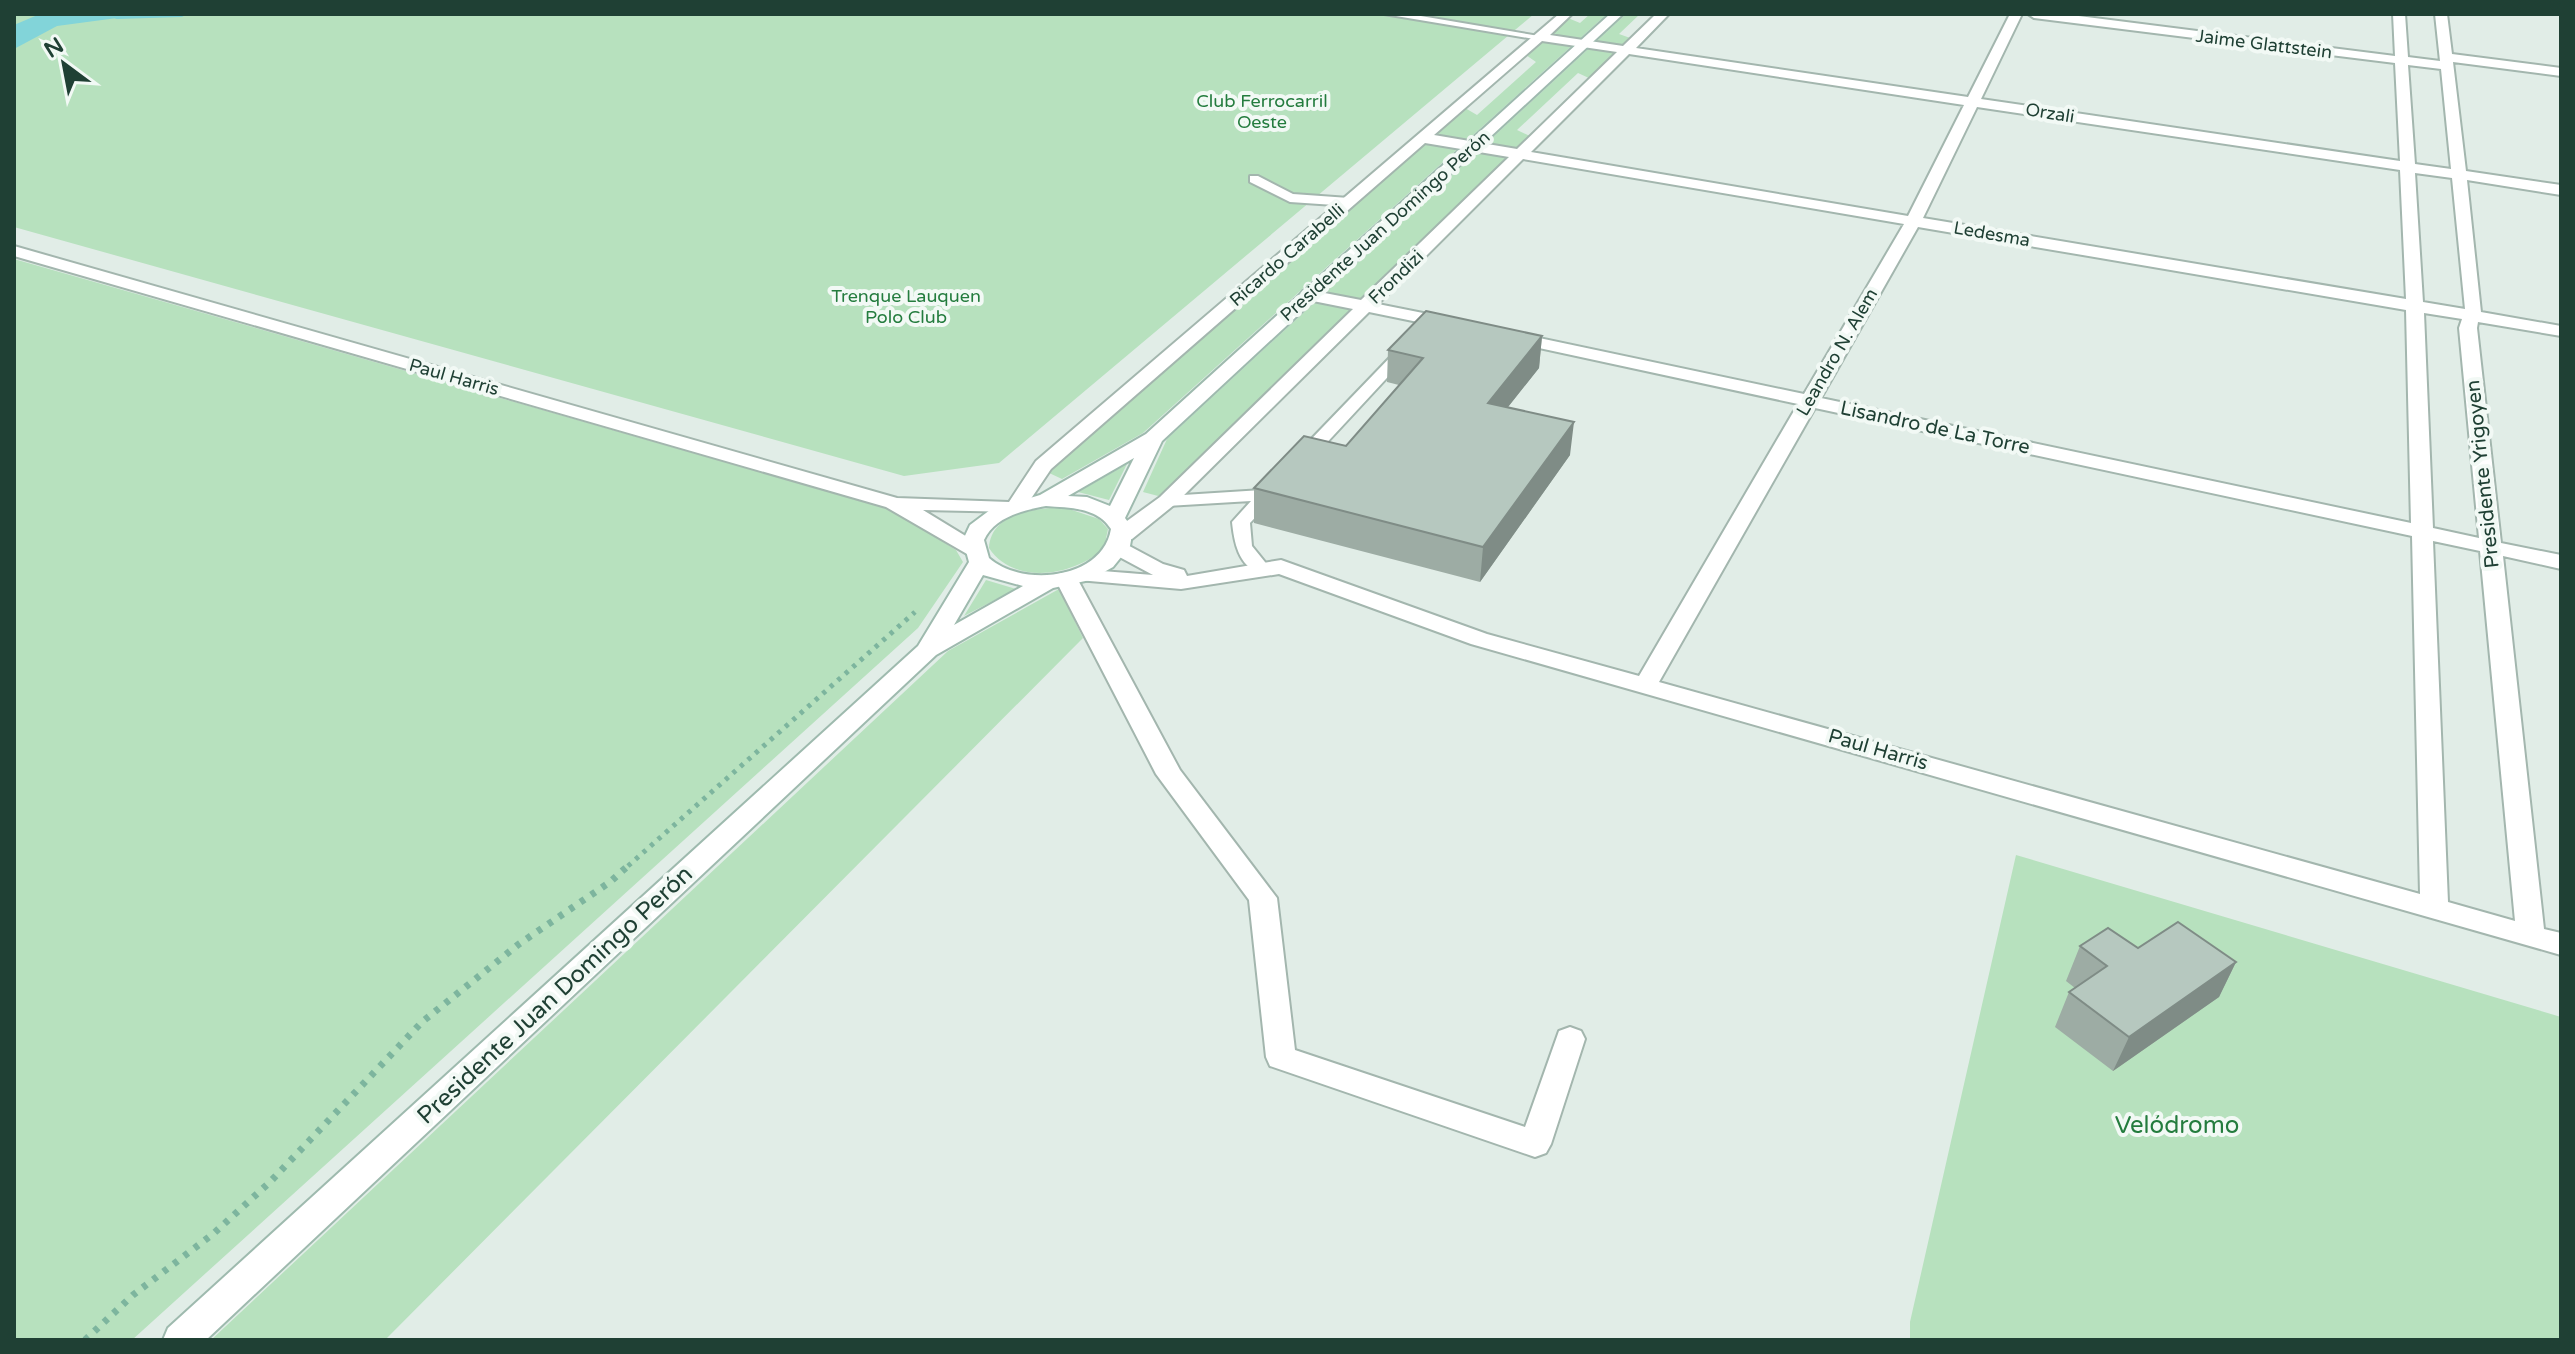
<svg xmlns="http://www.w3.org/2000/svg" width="2575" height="1354" font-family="'Varela Round',sans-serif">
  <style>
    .green { fill: #b7e1be }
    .water { fill: #82d4d9 }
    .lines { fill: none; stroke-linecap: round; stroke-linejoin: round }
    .stream { stroke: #82d4d9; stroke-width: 6 }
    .lane-casing { stroke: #a3b6ae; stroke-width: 4 }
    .street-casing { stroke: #a3b6ae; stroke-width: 4 }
    .secondary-casing { stroke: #9ebaae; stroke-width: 4 }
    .path-far1 { stroke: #7db59e; stroke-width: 5; stroke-dasharray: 4 6; stroke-linecap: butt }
    .path { stroke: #7db59e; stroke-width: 7; stroke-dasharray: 5 8; stroke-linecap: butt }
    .lane { fill: #fff; fill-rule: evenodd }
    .street { fill: #fff; fill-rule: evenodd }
    .secondary { fill: #fff; fill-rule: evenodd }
    .wall { fill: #9daca4 }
    .shaded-wall { fill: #7f8c86 }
    .building { fill: #b6c8bf; stroke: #7f8c86; stroke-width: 2 }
    .labels { text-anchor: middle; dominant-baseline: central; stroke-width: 8; stroke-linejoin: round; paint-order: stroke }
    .far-street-label { font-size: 18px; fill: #1f4034; stroke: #f2f9f5 }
    .far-park-label { font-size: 18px; fill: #247c3e; stroke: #f2f9f5 }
    .street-label { font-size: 20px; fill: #1f4034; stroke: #f2f9f5 }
    .near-street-label { font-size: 24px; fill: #1f4034; stroke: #f2f9f5 }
    .near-park-label { font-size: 24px; fill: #247c3e; stroke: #f2f9f5 }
  </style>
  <rect width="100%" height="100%" fill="#e1ede7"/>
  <path class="green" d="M14,14H1534L999,463L904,476L14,227Z
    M1590,14H1607L1143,433L1062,479L1047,472L1465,108L1477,115L1536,62L1526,55L1568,18L1580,23Z
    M1626,14H1640L1619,34L1633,39L1591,79L1578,73L1517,130L1532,137L1162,497L1143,492L1167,439Z
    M14,259L893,510L956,550L963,562L918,628L132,1340H14Z
    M1127,464L1109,500L1078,492Z
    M1063,507L1099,519L1108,529L1104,548C1075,576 1014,586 989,548C991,512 1036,509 1063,507Z
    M986,580L1016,589L964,616Z
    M1059,589L1083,638L385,1340H211L948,651Z
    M2016,855L2561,1017V1340H1910V1322Z"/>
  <path class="water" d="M40,14H118L117,18L57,26L14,49V25Z"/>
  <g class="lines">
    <path class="stream" d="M117,16L181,14"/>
    <g class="lane-casing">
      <path id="lane" d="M1384,14H1409L1545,37L1540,40Z
        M1250,176H1258L1293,194L1349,198L1355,202L1349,206L1290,202L1250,182Z
        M1406,344L1411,346V352L1307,464H1295L1293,460L1295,456L1401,346Z
        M1273,484L1282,489L1250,523L1252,546L1269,567L1260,573C1238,566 1234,541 1232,522L1251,501L1167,506L1158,501L1167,496L1262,490Z"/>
    </g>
    <g class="street-casing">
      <path id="street" d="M1559,14H1572L1550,35L1623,46L1656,14H1669L1636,48L1968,97L2010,14H2022L1981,99L2400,161L2395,63L2034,18L2028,14H2063L2395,56L2393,14H2405L2408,57L2440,61L2435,14H2447L2452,54L2561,68V76L2453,62L2466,171L2561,185V195L2467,180L2481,312L2561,326V336L2478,322L2477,328L2501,543L2561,555V569L2503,556L2544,929L2561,933V955L1471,644L1279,574L1181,589L1078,580L1180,770L1277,898L1295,1050L1525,1127L1559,1031L1570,1027L1581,1031L1585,1039L1551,1144L1546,1153L1535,1157L1270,1066L1266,1057L1249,900L1156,774L1055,579L1058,574C1088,567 1120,573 1153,575L1112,553L1109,548L1120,541L1163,564L1184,570L1187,576L1281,560L1487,634L1639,676L1798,404L1511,342L1502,337L1511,332L1804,394L1904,224L1523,159L1378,304L1458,320L1461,324L1458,328L1452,329L1369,312L1174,505L1132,539H1116L1113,534L1116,529L1160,497L1353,309L1303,299L1300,295L1303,291L1309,290L1361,300L1509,157L1425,143L1051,469L1024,509L1016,512L923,510L982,546L985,551L982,556L974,558L886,507L14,256V246L897,498L1009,502L1036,461ZM1542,41L1617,52L1517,149L1434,135ZM1629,54L1964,105L1908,216L1531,152ZM2408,65L2441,69L2451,169L2415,164ZM1977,107L2400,170L2406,299L1923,218ZM2415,173L2452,178L2465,309L2423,302ZM1918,227L2406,310L2411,523L1821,398ZM2424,313L2462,319L2459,328L2479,538L2433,528ZM1815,408L2412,536L2420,894L1659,682ZM2433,541L2480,551L2515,921L2448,902Z"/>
    </g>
    <g class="secondary-casing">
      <path id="secondary" d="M1610,14H1623L1162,441L1125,518L1133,529L1130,546L1113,567L1090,580L1053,588L936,655L206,1340H163L168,1328L918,646L969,562L963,540L970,525L990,510L1040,495L1146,434ZM1134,458L1110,506L1087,497L1068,496ZM1046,506C1070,508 1097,507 1111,529C1103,579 1023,588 989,558L984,540C994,517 1024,510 1046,506ZM983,575L1023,586L954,625Z"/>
    </g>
    <path class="path-far1" d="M628,866L915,612"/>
    <path class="path" d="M85,1340L133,1295L213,1234L270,1182L422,1022L519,944L610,882L630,864"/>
    <use href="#lane" class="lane"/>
    <use href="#street" class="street"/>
    <use href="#secondary" class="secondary"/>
  </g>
  <path class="wall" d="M1542,336L1539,368L1508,407L1570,455L1480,582L1254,523V488L1346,446L1399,385L1387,382L1388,350Z
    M2080,946L2138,948L2236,962L2219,997L2113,1071L2055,1027L2069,992L2075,988L2066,981Z"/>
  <path class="shaded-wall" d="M1542,336L1539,368L1485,436L1488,403Z
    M1574,422L1570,455L1480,582L1483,547Z
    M2236,962L2219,997L2113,1071L2129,1037Z"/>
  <path class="building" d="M1426,311L1542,336L1488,403L1574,422L1483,547L1254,488L1304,436L1346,446L1423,358L1388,350Z
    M2178,922L2236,962L2129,1037L2069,992L2107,966L2080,946L2108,928L2138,948Z"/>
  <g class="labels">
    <g class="far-street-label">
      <text transform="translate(2264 44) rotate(7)">Jaime Glattstein</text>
      <text transform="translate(2050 113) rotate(9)">Orzali</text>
      <text transform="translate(1385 226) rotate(-42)">Presidente Juan Domingo Perón</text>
      <text transform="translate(1992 234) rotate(10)">Ledesma</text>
      <text transform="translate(1287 255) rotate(-41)">Ricardo Carabelli</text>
      <text transform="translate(1396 277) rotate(-44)">Frondizi</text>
      <text transform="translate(1837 352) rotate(-60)">Leandro N. Alem</text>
      <text transform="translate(454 377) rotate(16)">Paul Harris</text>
    </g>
    <g class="far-park-label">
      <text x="1262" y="101">Club Ferrocarril<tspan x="1262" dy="21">Oeste</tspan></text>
      <text x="906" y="296">Trenque Lauquen<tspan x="906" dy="21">Polo Club</tspan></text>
    </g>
    <g class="street-label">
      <text transform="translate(1935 428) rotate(12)">Lisandro de La Torre</text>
      <text transform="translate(2483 474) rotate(-96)">Presidente Yrigoyen</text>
      <text transform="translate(1878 750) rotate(16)">Paul Harris</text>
    </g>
    <g class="near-street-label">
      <text transform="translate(555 995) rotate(-43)">Presidente Juan Domingo Perón</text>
    </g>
    <g class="near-park-label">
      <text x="2177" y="1125">Velódromo</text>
    </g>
  </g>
  <rect width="2575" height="1354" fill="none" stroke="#1f4034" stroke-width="32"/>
  <g transform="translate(64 64) rotate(328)" stroke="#f2f9f5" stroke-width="6" paint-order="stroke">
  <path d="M0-6L14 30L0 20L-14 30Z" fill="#1f4034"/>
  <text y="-12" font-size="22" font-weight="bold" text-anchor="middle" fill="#1f4034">N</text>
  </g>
</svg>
